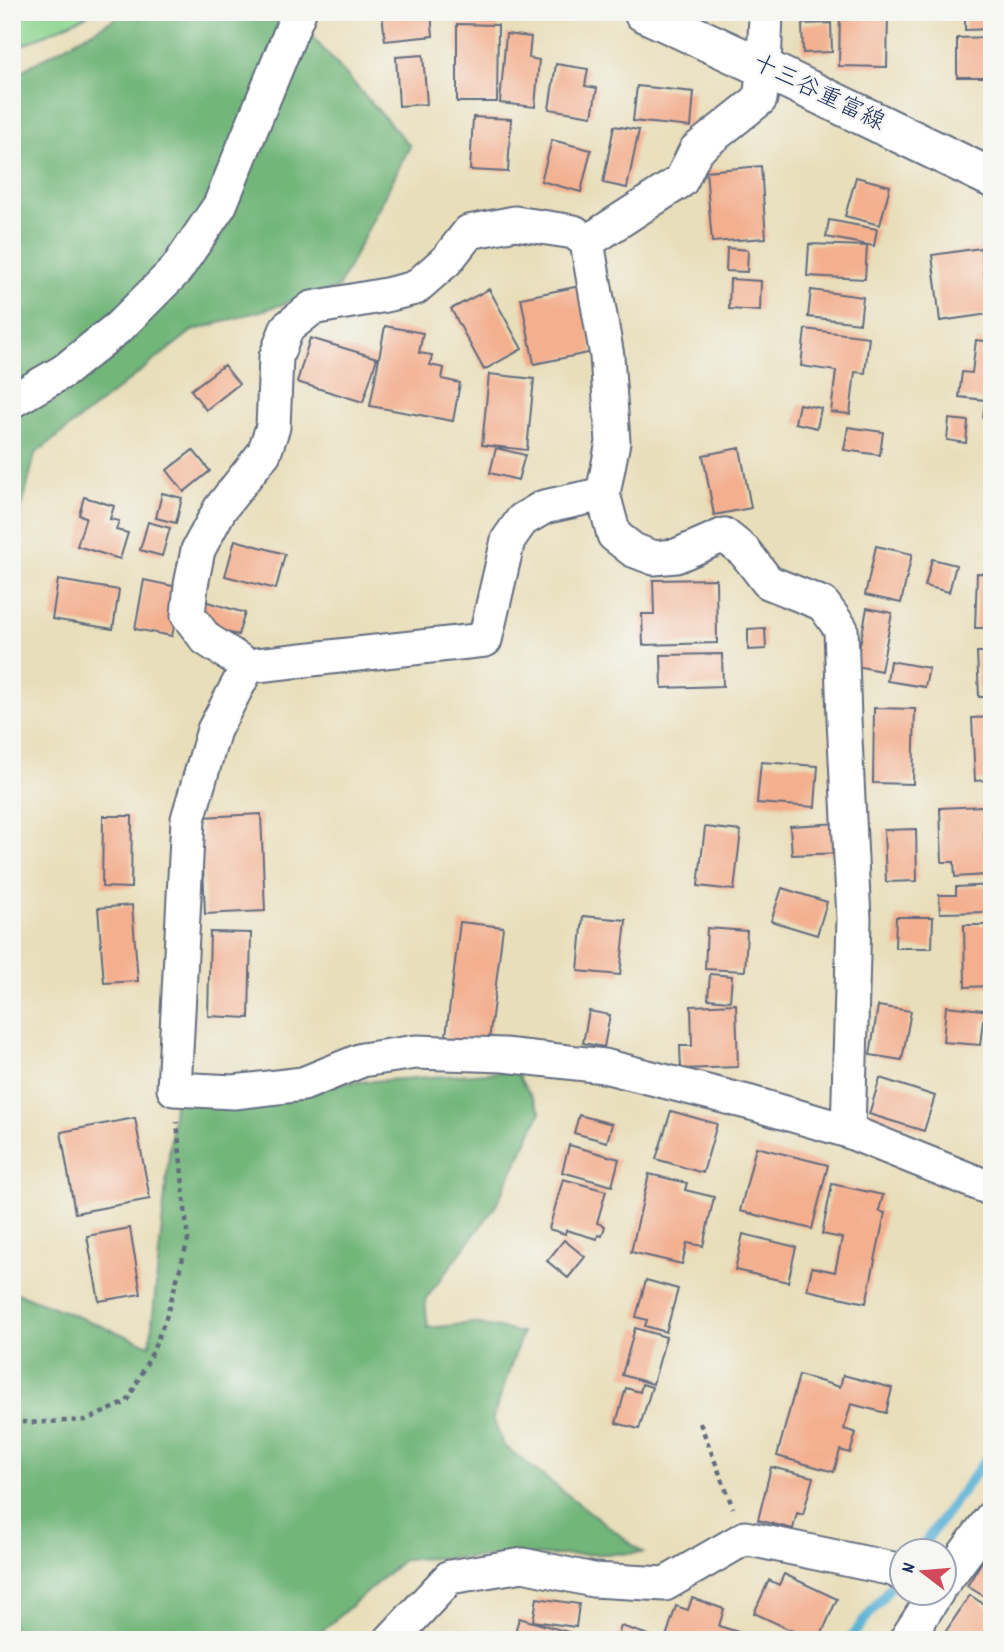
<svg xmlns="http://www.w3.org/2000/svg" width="1004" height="1652" font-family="Dekko,'Klee One',sans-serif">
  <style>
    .green { fill: #8dd590; stroke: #548277; stroke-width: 2 }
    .forest { fill: #72b67a; stroke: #46726c; stroke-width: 2 }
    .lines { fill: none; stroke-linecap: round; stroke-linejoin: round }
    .stream { stroke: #55afd3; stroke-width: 10 }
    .building { fill: #f3af8e }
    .minor-casing { stroke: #636c7e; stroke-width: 37 }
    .major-casing { stroke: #636c7e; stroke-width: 42 }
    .path { stroke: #636c7e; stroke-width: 4.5; stroke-dasharray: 5 5; stroke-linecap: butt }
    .minor { stroke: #fff; stroke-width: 33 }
    .major { stroke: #fff; stroke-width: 38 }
    .labels { text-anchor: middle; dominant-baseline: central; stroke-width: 5; stroke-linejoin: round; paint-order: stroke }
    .street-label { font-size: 24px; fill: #1b2f5e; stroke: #f6f6f2 }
  </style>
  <rect width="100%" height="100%" fill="#f6f6f2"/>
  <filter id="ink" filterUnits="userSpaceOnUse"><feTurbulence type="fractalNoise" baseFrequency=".0143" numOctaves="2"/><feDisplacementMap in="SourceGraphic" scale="14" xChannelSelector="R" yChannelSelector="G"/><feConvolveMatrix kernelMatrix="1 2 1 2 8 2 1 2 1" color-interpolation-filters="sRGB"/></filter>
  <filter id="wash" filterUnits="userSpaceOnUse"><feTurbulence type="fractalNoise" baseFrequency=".00686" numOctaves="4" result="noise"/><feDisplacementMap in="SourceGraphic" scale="28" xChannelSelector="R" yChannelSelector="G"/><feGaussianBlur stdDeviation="1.57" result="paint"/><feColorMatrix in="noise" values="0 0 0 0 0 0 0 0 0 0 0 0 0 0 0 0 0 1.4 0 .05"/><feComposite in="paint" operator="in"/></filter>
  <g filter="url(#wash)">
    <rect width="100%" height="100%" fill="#e8deba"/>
    <path class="green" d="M12,12H94L12,50Z"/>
    <path class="forest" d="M127,12H290L410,146L338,288L192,331L35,454L12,549V76Z
      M515,1071L541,1112L495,1207L425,1300L428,1328L474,1323L522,1333L493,1418L503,1445L643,1553L404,1559L312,1640H12V1291L150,1345L175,1095Z"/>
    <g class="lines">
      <path class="stream" d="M919,1550L992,1451
        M849,1640L899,1576"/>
    </g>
    <g id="blocks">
      <path class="building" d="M382,12H431L433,36L385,41Z
        M965,12H992V29L965,30Z
        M840,14L888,15L887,67L839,66Z
        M831,23L832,52L803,53L802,24Z
        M457,24L498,25L497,102H457Z
        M506,34L531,37L529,58L539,60L535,107L500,103Z
        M992,37V77H957V38Z
        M423,55L427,104L399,106L396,57Z
        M556,64L588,69L585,86L597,88L592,116L549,109Z
        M637,86L694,92L691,127L633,121Z
        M473,117L511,119L508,172L470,170Z
        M614,126L639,130L627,188L603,183Z
        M552,140L591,150L581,192L541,181Z
        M761,166L766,238L712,242L706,171Z
        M856,177L890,186L880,225L845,216Z
        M829,220L877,229L874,246L826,237Z
        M809,244L867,246L865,279L807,276Z
        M727,248L748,250L747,272L726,271Z
        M981,248L989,314L940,321L932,255Z
        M730,279L761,281L760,311L729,309Z
        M580,286L593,352L534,364L521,298Z
        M489,289L522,349L484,370L451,309Z
        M811,290L863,297L860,323L808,317Z
        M385,326L423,333L419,353L432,355L430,365L444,368L442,379L460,383L453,421L370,406Z
        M805,329L869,337L865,373L855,372L850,414L831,412L836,371L801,366Z
        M310,338L377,358L363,402L297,382Z
        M976,340L992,342V419L983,418L985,400L959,397L962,372L972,373Z
        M224,365L239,384L206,410L191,390Z
        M489,374L534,379L527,450L482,445Z
        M799,404L821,408L817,428L795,423Z
        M949,419L968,421L966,443L947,440Z
        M848,427L883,432L880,455L844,450Z
        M496,448L525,455L518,480L490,473Z
        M740,448L751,508L714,515L703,455Z
        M193,450L210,471L184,492L167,470Z
        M162,493L182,498L176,523L156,518Z
        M84,497L114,506L110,519L119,521L116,530L128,533L120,559L77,546L86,517L79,515Z
        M148,522L170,528L162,556L140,550Z
        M235,540L285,554L276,589L225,576Z
        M876,546L912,554L901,603L865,595Z
        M932,559L956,565L949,592L925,586Z
        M977,573L992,574V628H975Z
        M716,579L717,643L643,645L642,614H654L653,580Z
        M58,580L119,590L113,629L52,619Z
        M144,580L182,588L172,636L135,629Z
        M204,601L245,613L238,635L198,625Z
        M867,608L892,613L881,671L856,666Z
        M765,628L766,649L748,650V629Z
        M977,652H992V697H979Z
        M722,654L723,686L662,688L661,655Z
        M890,661L929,668L925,687L887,681Z
        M874,708L915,709L913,784L873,783Z
        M992,717V796L986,797L985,780L975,781L972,718Z
        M761,762L818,766L815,807L757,803Z
        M983,806L986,875L955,877L954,862H942L940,808Z
        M261,814L265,911L205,914L201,817Z
        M103,816H132L131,888L102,887Z
        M840,823L841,853L792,855L790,826Z
        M705,827L741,831L734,890L698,886Z
        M916,829L917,881L886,882L884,830Z
        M992,885V912L940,913L939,895H956V887Z
        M782,888L827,902L817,935L771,921Z
        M132,905L138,981L104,983L98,908Z
        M583,916L626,920L620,975L578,971Z
        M896,917H933L932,948H895Z
        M460,922L503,927L488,1049L445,1044Z
        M964,925H992V986L965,987Z
        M707,928L747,931L745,971L705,969Z
        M210,932L251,933L249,1018L208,1016Z
        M710,974L732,976L730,1001L708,999Z
        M736,1004L738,1067L681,1069L680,1046H692L691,1006Z
        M878,1006L911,1011L902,1060L870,1055Z
        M946,1006L992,1011V1021L983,1020L980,1045L943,1042Z
        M589,1011L610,1015L604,1047L583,1043Z
        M880,1078L935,1096L924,1131L869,1114Z
        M671,1111L717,1124L703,1173L656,1159Z
        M579,1115L612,1124L607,1142L574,1133Z
        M135,1118L150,1199L75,1213L61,1132Z
        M569,1145L619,1159L612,1186L562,1172Z
        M756,1147L828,1165L812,1229L740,1211Z
        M649,1174L687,1183L685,1190L714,1197L703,1246L687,1243L682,1264L631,1252Z
        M563,1179L606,1191L597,1223L605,1226L602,1236L598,1235L597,1239L566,1230L565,1234L549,1229Z
        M832,1184L883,1195L879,1211L885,1213L866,1303L807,1290L812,1267L835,1272L842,1238L822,1234Z
        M130,1228L141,1294L99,1301L87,1236Z
        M743,1234L796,1247L788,1282L735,1270Z
        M564,1240L585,1257L568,1278L547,1261Z
        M646,1280L678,1289L666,1332L645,1326L647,1320L636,1317Z
        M635,1328L666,1337L653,1384L622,1375Z
        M799,1375L840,1387L843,1375L892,1388L886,1413L851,1404L844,1429L856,1433L850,1453L840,1450L834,1472L777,1456Z
        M642,1384L652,1387L639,1429L616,1423L626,1388L640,1392Z
        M771,1467L813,1477L803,1515L797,1513L793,1529L758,1520Z
        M992,1545V1601L967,1586Z
        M784,1574L837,1599L819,1640H812L754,1613L769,1580L779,1585Z
        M970,1595L992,1610V1640H940Z
        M537,1598L579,1604L576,1627L533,1621Z
        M692,1598L724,1609L719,1626L754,1637L753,1640H665L676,1606L688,1610Z
        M519,1618L575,1634L573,1640H513Z
        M621,1626L661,1639V1640H617Z"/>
    </g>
  </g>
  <g filter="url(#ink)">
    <use href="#blocks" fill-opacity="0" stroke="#636c7e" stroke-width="2"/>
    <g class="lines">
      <g class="minor-casing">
        <path id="minor" d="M766,12L764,68L760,99L696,150L681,181L587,242L607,356L613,442L603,494L614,535L633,550L654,558L676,556L724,535L744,551L768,582L823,604L841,629L844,719L854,919L848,1131
          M587,242L574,232L515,223L469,232L447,260L415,288L386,295L312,308L287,328L276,357L273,427L264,453L220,509L198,550L191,585L188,615L206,639L248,666L485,640L508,540L522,520L544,507L603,494
          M12,401L64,371L120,326L176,270L220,205L299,12
          M248,666L214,730L188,819L174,1089L234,1092L303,1084L362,1060L416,1052L504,1055L604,1066L751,1103L848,1131L992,1189
          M944,1582L992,1517
          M391,1640L450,1577L523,1565L593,1580L665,1584L745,1538L893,1569L902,1574
          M906,1640L937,1592"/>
      </g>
      <g class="major-casing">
        <path id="major" d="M643,12L764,68L992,178"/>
      </g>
      <path class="path" d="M12,1420L29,1423L86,1420L127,1402L152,1353L166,1318L188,1240L177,1122
        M700,1423L733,1508"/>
      <use href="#minor" class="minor"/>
      <use href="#major" class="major"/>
    </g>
  </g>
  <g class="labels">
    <g class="street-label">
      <text transform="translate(818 94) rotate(26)">十三谷重富線</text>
    </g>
  </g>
  <rect width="1004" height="1652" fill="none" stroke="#f6f6f2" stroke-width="42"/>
  <g transform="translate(923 1572) rotate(286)"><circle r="33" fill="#f6f6f2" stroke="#9ea6b7" stroke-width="2"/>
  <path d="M0-5L12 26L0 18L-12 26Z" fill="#d1495b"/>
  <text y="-10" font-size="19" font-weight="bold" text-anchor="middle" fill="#1b2f5e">N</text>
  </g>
</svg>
